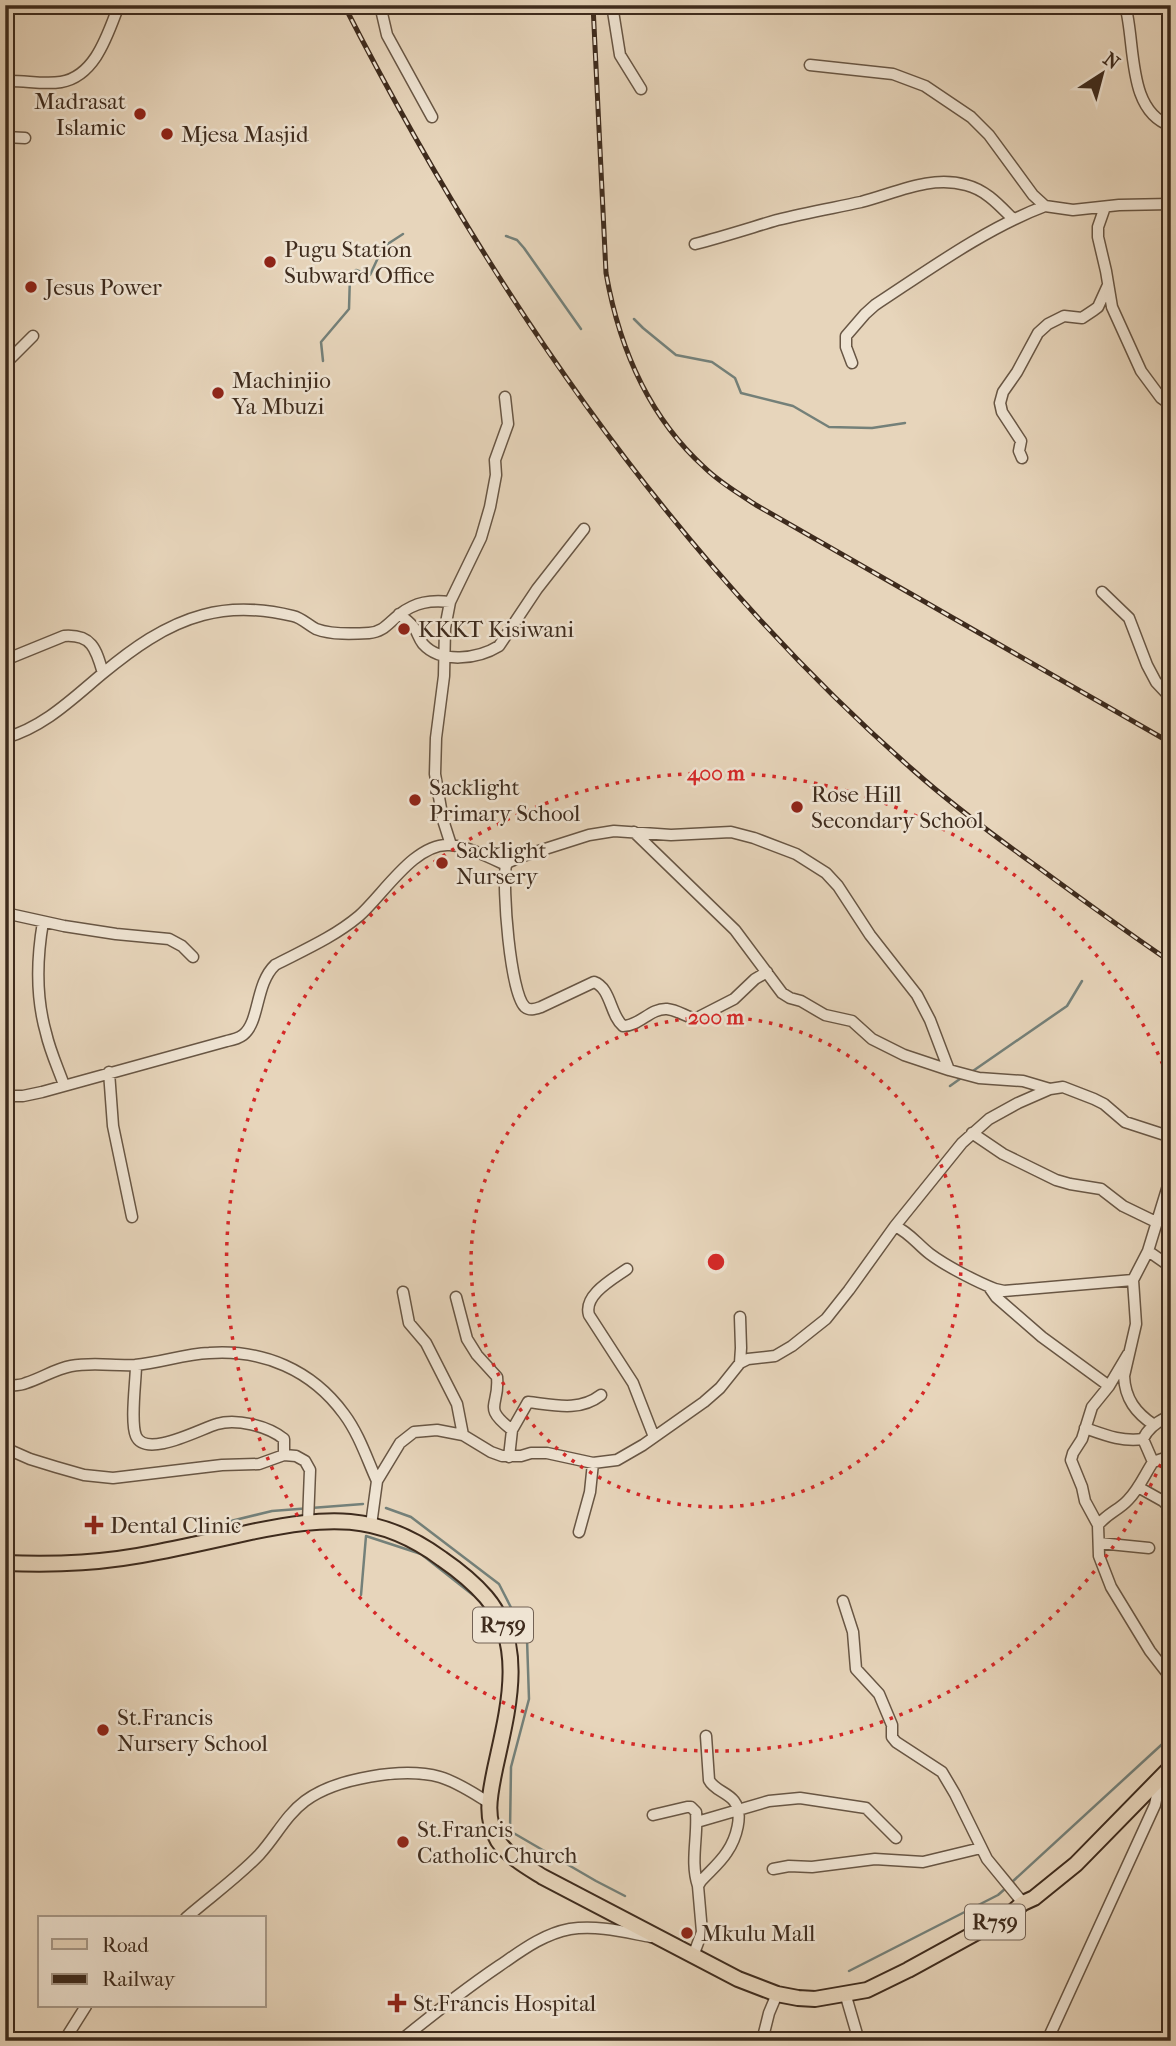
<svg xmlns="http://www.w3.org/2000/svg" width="1176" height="2046" font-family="'IM FELL French Canon',serif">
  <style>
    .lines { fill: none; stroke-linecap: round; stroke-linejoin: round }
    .stream { stroke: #748079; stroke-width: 2.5 }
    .minor-casing { stroke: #685644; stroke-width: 13 }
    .primary-casing { stroke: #3e2b1d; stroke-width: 18 }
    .minor { stroke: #efe4d3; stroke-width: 10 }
    .primary { stroke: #e7d5bb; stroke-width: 14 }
    .rail-casing { stroke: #3e2b1d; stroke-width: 5 }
    .rail { stroke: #efe4d3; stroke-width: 2.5; stroke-dasharray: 8; stroke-linecap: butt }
    .ring { fill: none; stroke: #d62828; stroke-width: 3.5; stroke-dasharray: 3.5 7 }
    .poi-dot { fill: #8f2418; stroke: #efe4d3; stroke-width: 2.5 }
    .labels { text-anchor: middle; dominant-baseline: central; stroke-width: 5; stroke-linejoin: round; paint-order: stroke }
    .shield { fill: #efe4d3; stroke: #736254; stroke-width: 2 }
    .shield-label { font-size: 21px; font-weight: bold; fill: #3e2b1d }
    .poi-label { font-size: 23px; fill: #3e2b1d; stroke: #efe4d3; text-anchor: start }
    .centre { fill: #d62828; stroke: #efe4d3; stroke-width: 3.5 }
    .ring-label { font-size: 21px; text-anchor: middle; font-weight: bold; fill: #d62828; stroke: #efe4d3; stroke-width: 5; stroke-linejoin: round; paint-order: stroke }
  </style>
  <rect width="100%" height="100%" fill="#e7d5bb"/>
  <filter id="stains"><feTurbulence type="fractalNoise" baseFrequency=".00286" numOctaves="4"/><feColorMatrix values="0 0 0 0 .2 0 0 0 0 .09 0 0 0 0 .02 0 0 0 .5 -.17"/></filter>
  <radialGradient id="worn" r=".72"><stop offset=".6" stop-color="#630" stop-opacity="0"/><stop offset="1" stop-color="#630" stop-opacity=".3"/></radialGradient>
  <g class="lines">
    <path class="stream" d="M506,236L517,240L524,248L581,329
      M634,319L643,328L676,355L712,362L735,378L741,393L793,406L829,427L872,428L905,423
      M323,361L321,342L349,309L350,275L356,270L370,275L383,247L403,234
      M970,1073L1067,1006L1082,981
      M950,1086L964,1076
      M386,1508L411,1517L499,1584L527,1639L529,1699L511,1767L510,1831L596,1881L625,1896
      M202,1528L272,1511L363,1504
      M361,1595L366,1536L421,1554L473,1595
      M1011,1883L1171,1736
      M849,1971L998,1895L1006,1888"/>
    <g class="minor-casing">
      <path id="minor" d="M380,5L387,35L432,117
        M612,5L620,55L641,89
        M1125,5C1136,43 1126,111 1171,126
        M810,65L893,74L925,86L971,117L989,135L1033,195L1045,206L1073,210L1119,205L1171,204
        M5,81C24,80 43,85 61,82C96,76 108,33 119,5
        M5,137L25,138
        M1105,207L1098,227V237L1106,271L1112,307L1141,371L1161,398L1171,405
        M695,244C722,237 750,228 777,220C805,213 833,208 861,202C896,193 930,175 966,185C986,190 999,205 1013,219
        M852,363L846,347V336L865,314L875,305C927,271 986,228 1045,206
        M5,364L33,336
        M1022,458L1019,451L1021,441L1002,412L1000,403L1003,392L1017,372L1038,333L1048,324L1064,316L1082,318L1094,310L1098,307L1108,285
        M1102,592L1129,618L1147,665L1156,682L1171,698
        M399,614C405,619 411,623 415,629C418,634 419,639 423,644C441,664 478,659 499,646L537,589L584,529
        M5,660L64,636C92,634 96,649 103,673
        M5,738C44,727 72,699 102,674C132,649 165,625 203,615C232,607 264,609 293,616C302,618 308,625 316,629C332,635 353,634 369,633C384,632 389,622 400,614C416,602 430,600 450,602
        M634,832L735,930L776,985L782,993L790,998L801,1001L825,1015L852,1021L872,1039L904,1055L949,1070L979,1078L1023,1081L1050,1089
        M451,845L443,820L435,774L436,738L444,676L445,628L450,602L481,538L490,507L496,475L495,460L508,424L505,397
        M5,913L64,926L116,934L169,939L182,946L193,957
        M43,922C37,957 36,998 46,1033C50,1051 58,1068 64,1085
        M767,972L755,979L734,999L695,1019C685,1016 677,1010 667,1009C650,1008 640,1026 623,1026C610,1015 611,988 594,982L541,1007C535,1009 530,1011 525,1007C510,993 502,886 506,865L509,862L523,856L589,835L614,831L671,835L731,832L754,838L796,854L826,873L838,886L870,935L917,995L930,1020L949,1070
        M109,1072L113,1126L132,1217
        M5,1096H23L42,1092L227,1041C232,1040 239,1038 243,1035C260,1022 255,984 275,965C304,950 334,937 359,916C383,895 415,842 450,845C469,847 489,857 506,865
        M972,1133L1003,1154L1056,1180L1070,1184L1101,1189L1123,1206L1156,1222
        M895,1226C910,1233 918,1245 930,1254C946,1266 977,1282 995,1289L1004,1291L1133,1280
        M1148,1251L1171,1267
        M627,1269C613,1279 583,1295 589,1315L633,1383L654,1437
        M989,1287L996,1297L1042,1337L1109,1386
        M403,1292L409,1323L426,1343L457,1404L463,1435
        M456,1297L467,1339L477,1355L497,1377C500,1407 481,1406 512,1430
        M1128,1354L1109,1386L1092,1407L1082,1439L1073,1453L1071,1460L1082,1487L1085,1501L1098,1525L1099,1556L1111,1587L1150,1651L1171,1678
        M740,1363L741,1348L740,1317
        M136,1365C136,1381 130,1422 136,1436C146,1459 202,1428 217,1424C236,1418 268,1426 284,1439V1455
        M5,1386C12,1385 20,1386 26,1383C42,1378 55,1369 71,1366C92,1362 114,1366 135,1365C160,1363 184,1354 209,1353C263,1349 312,1370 344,1414C359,1434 367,1459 377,1481
        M1170,1420L1167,1415L1171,1401
        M1154,1425C1136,1413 1125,1399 1124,1376L1136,1324L1133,1280L1148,1251L1171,1176
        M1085,1428C1105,1435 1122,1442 1143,1439
        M5,1448L30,1459L56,1467L84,1475L113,1478L222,1465L259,1464L284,1455L296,1456L305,1461L310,1470L308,1522
        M509,1457L512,1430L528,1402C554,1405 579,1412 601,1395
        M1153,1462L1171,1456
        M1138,1487L1163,1501L1171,1509
        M371,1525L377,1481L400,1443L414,1432L437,1430L463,1435L491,1452L502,1456H521L531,1453H547L593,1463L617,1460L643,1445L704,1402L720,1388L740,1363L748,1359L775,1356L792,1346L826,1319L849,1290L895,1226L962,1143L989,1119L1018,1103L1050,1089L1063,1087L1094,1099L1104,1104L1125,1122L1165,1135L1171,1142
        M1098,1525C1108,1513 1119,1510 1128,1500C1139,1489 1145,1474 1153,1462L1143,1439C1148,1428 1157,1422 1167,1417
        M579,1532L590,1492L593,1463
        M1099,1543L1149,1548
        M843,1601L853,1632L856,1669L879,1694L892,1725V1737L896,1742L942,1772L955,1794L987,1859L1023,1903
        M653,1815L687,1807H691L696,1812C698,1837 690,1862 698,1886
        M697,1822L769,1801L800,1798L866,1808L896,1838
        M773,1869L789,1866L812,1867L875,1859L923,1862L981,1848
        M186,1918C210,1897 237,1878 259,1855C275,1838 286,1815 305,1801C336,1778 403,1767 440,1777C457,1782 473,1793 488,1802
        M693,1956L702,1932L698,1886L701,1881C709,1872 720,1863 727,1852C736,1839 744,1814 734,1801C727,1792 714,1790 709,1780L706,1736
        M845,1993L859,2041
        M64,2041L86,2006
        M400,2041C432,2015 465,1989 499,1966C521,1951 543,1934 570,1929C598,1925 624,1932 651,1937
        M762,2041L769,2013L777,1994
        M1047,2041L1155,1805L1160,1780"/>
    </g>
    <g class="primary-casing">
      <path id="primary" d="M5,1563C59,1565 105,1563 158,1552C189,1546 220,1539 251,1532C326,1517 377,1511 442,1559C458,1570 473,1582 486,1597C527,1645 507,1713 495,1769C490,1794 484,1817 498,1841C509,1857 527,1867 543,1877L738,1979L777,1994L798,1998L815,1999L867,1990L908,1970L1010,1914L1023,1903L1034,1898L1076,1864L1171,1767"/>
    </g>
    <use href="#minor" class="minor"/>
    <use href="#primary" class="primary"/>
    <g class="rail-casing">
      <path id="rail" d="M344,5C489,289 672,558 913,770C951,804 993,835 1035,865C1080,898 1125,931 1171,962
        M593,5L606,273C619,347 648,416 704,467C719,482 738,493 756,505L1171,743"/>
    </g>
    <use href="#rail" class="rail"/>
  </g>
  <g class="ring">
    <circle cx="716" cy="1262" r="245"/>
    <path d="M1169 1445A489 489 0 1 1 1169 1079"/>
  </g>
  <g class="poi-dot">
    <circle cx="140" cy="114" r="7"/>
    <circle cx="167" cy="134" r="7"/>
    <circle cx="270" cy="262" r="7"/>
    <circle cx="31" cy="287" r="7"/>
    <circle cx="218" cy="393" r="7"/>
    <circle cx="404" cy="629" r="7"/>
    <circle cx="415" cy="800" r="7"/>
    <circle cx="797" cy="807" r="7"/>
    <circle cx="442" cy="863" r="7"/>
    <path d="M90.5 1514.5h7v7h7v7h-7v7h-7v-7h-7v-7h7z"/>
    <circle cx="103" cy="1730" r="7"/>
    <circle cx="403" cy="1842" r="7"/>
    <circle cx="687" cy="1933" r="7"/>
    <path d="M393.5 1992.5h7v7h7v7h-7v7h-7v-7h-7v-7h7z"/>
  </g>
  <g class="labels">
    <g class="shield">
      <rect x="473" y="1607.5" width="60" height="35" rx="5"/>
      <rect x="965" y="1904.5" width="60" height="35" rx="5"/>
    </g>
    <g class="shield-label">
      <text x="503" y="1625">R759</text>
      <text x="995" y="1922">R759</text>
    </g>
    <g class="poi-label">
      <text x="126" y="101" text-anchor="end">Madrasat<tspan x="126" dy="26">Islamic</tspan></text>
      <text x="181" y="134">Mjesa Masjid</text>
      <text x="284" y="249">Pugu Station<tspan x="284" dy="26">Subward Office</tspan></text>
      <text x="45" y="287">Jesus Power</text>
      <text x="232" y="380">Machinjio<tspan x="232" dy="26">Ya Mbuzi</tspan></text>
      <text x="418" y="629">KKKT Kisiwani</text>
      <text x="429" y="787">Sacklight<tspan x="429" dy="26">Primary School</tspan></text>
      <text x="811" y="794">Rose Hill<tspan x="811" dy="26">Secondary School</tspan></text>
      <text x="456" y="850">Sacklight<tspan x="456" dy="26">Nursery</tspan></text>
      <text x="110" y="1525">Dental Clinic</text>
      <text x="117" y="1717">St.Francis<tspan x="117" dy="26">Nursery School</tspan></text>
      <text x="417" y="1829">St.Francis<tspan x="417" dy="26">Catholic Church</tspan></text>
      <text x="701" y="1933">Mkulu Mall</text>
      <text x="413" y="2003">St.Francis Hospital</text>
    </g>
  </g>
  <circle cx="716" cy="1262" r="10" class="centre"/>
  <g class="ring-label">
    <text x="716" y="780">400 m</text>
    <text x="716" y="1024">200 m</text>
  </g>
  <rect width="1176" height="2046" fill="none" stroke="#e7d5bb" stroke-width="28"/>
  <rect x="7" y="7" width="1162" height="2032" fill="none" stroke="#3e2b1d" stroke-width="3.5"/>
  <rect x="14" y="14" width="1148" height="2018" fill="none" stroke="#3e2b1d" stroke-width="2"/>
  <rect x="38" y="1916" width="228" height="91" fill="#efe4d3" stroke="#a89a8a" stroke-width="2"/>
  <rect x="52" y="1939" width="35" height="10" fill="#e7d5bb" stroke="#a89a8a" stroke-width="2"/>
  <text x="102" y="1952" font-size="21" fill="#3e2b1d">Road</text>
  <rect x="52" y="1974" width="35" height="10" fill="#3e2b1d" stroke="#a89a8a" stroke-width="2"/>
  <text x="102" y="1986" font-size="21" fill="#3e2b1d">Railway</text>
  <g transform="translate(1102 74) rotate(36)" stroke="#efe4d3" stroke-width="5" paint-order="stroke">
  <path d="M0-5L12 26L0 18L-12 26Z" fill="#3e2b1d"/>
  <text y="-10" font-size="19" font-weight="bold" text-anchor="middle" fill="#3e2b1d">N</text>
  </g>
  <rect width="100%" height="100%" filter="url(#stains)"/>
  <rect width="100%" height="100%" fill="url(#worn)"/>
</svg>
